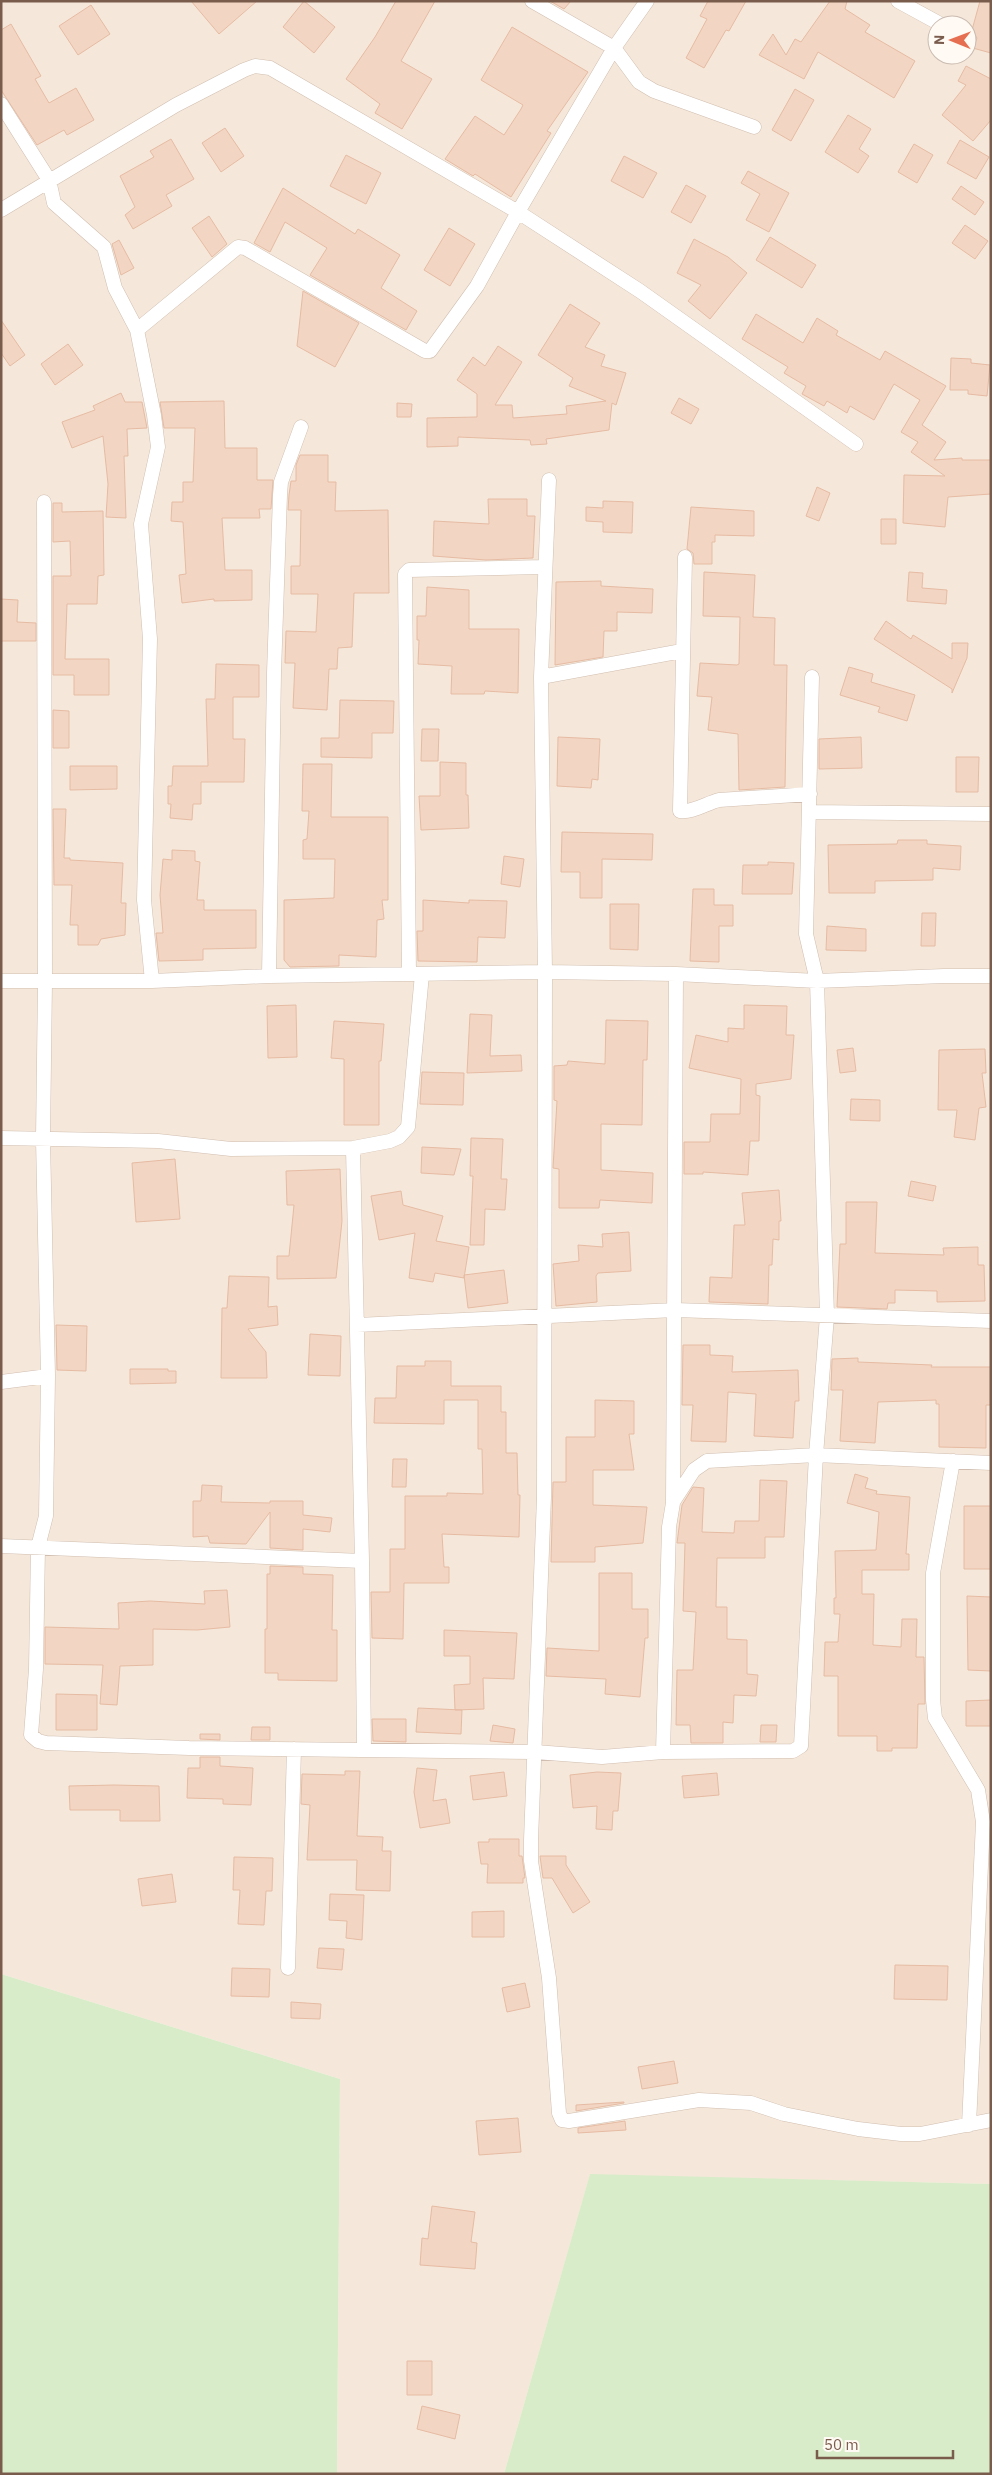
<svg xmlns="http://www.w3.org/2000/svg" width="992" height="2475" font-family="'IBM Plex Sans',sans-serif">
  <style>
    .residential { fill: #f5e8da; fill-rule: evenodd }
    .green { fill: #d8ecc9 }
    .building { fill: #f3d5c3; stroke: #e6bba3 }
    .lines { fill: none; stroke-linecap: round; stroke-linejoin: round }
    .minor-casing { stroke: #d1beb0; stroke-width: 15 }
    .minor { stroke: #fff; stroke-width: 14 }
  </style>
  <rect width="100%" height="100%" fill="#fdf6ec"/>
  <path class="residential" d="M1,1H991V2184L590,2175L504,2474H337L340,2079L1,1974ZM937,25H967V55H937Z"/>
  <path class="green" d="M1,1974L340,2079L337,2474H1Z
    M590,2174L991,2184V2474H504Z"/>
  <path class="building" d="M191,1H257L219,34Z
    M304,1L335,27L314,53L283,27Z
    M396,1H435L401,61L432,79L402,129L375,113L380,104L346,79L375,37Z
    M550,1H571L564,9Z
    M708,1H746L729,31L726,30L704,68L686,58L707,19L700,16Z
    M830,1H847L845,9L870,25L865,32L915,61L894,98L818,52L804,79L759,55L773,34L786,55L795,39L801,42Z
    M980,1H991V53L969,47L975,43L977,38L972,30Z
    M91,5L110,34L78,55L59,26Z
    M11,24L41,76L35,79L49,103L76,88L94,120L67,135L64,130L37,145L1,90V30Z
    M512,27L588,72L547,131L551,133L511,197L475,174L473,176L445,159L475,116L504,135L521,109L523,105L481,80Z
    M966,66L991,79V120L973,141L942,115L966,85L958,81Z
    M795,89L814,100L791,141L772,130Z
    M848,115L871,129L859,149L869,156L858,173L825,152Z
    M225,128L244,156L221,172L202,143Z
    M171,139L194,179L166,195L172,206L133,229L125,215L135,207L120,176L154,157L150,151Z
    M960,140L989,157L976,179L947,163Z
    M914,144L933,155L917,183L898,172Z
    M346,155L381,173L366,204L330,186Z
    M624,156L657,173L643,198L611,181Z
    M748,171L789,193L769,232L746,220L760,194L741,183Z
    M686,185L706,196L691,223L671,212Z
    M961,186L984,202L975,215L952,199Z
    M283,188L355,234L358,229L400,255L381,288L417,311L406,330L310,275L327,248L285,222L270,252L254,243Z
    M209,216L227,244L212,257L192,228Z
    M965,225L988,241L975,259L952,243Z
    M449,228L475,244L450,286L424,270Z
    M770,237L816,265L802,288L756,260Z
    M694,239L728,257L747,273L710,319L688,301L701,285L677,273Z
    M119,240L134,268L121,275L112,244Z
    M303,291L359,323L335,367L297,346Z
    M570,304L600,323L585,347L605,355L601,366L626,373L616,405L612,403L609,430L546,439L547,444L531,445L530,440L458,437V446L427,447V418L477,417V394L457,380L473,357L485,366L498,346L522,362L495,405H512L513,418L567,414L566,406L606,401L569,386L573,378L538,355Z
    M756,314L803,343L817,318L838,331L836,335L880,360L885,351L946,386L922,425L946,442L934,460L962,458V460H991V494L948,497L945,527L903,523L904,475L945,476L911,452L918,442L901,432L920,400L894,384L874,420L850,406L847,413L827,401L824,406L802,394L806,386L784,373L788,367L742,339Z
    M1,320L25,355L10,366L1,353Z
    M68,344L83,365L55,385L41,364Z
    M951,358L971,359V363L990,365L987,396L968,394V390H950Z
    M121,393L125,402H142L147,428L127,429L128,456H124L126,518L106,517L108,484L103,436L72,448L62,422L95,410L93,406Z
    M679,398L699,409L691,424L671,413Z
    M224,401L225,448H257V480H273L271,509H259L260,518H222L225,570H252V600L214,601V599L182,603L179,575L186,574L183,522L171,521L172,502H183V482H193L195,428H164L160,402Z
    M397,403L412,404L411,417H397Z
    M300,455H328V482H336L335,511L388,510L389,593H354L352,647L338,648L337,669H329L327,710L293,708L295,663H285L286,631L316,632L318,594H291V566H300L301,510H288L289,495L291,481H296V465Z
    M817,487L830,493L819,521L806,516Z
    M488,499H527V516H535L533,558L486,560L433,556L434,521L489,524Z
    M603,501L633,502L632,533L603,532V522L586,521V507L603,508Z
    M53,503H62V512L103,511L104,575L98,576L97,604H67L65,659H109V695H74V675H53V576H71L70,541L53,542Z
    M691,507L754,511V536L715,535V542H712V564H694L693,553L687,549Z
    M881,519H896V544H881Z
    M704,572L755,575L753,617L775,618L774,665H787L785,787L739,790L738,734L708,730L712,697L697,696L700,663L737,665L739,664L740,617L703,616Z
    M909,572L923,573L922,588L947,590L946,604L907,601Z
    M601,581V586L653,589L652,613L617,612V631H604L603,657L555,665L556,582Z
    M427,587L469,590V629H519L518,693L485,691L484,694H451L452,666L418,664L419,640H417V616H426Z
    M1,599L18,600L17,622L36,623V641H1Z
    M886,621L911,639L913,635L952,659V643H968L967,658L952,693V689L874,639Z
    M216,664L259,665V697H233V739H245L244,782H201V804H193L192,820L170,818L171,804H168V786H172L173,766H208L206,699H215Z
    M849,667L873,674L871,682L915,695L907,721L878,712L880,707L840,695Z
    M340,700L394,701L393,733H372V758L321,757V738H339Z
    M53,710L69,711V748H53Z
    M422,729H439L438,761H421Z
    M558,737L600,739L598,780L592,779L591,788L557,786Z
    M861,737L862,768L819,769V739Z
    M956,757H979L978,792H956Z
    M440,762L466,763V795H468L469,828L421,830L419,796H440Z
    M303,764H332L331,817H388V900H382L384,919L377,920L376,957L339,955V966L290,967L284,960V900L334,898L335,859H303V840L307,839L309,811H302Z
    M70,766H117V789L70,790Z
    M53,809H66L64,858H70V860L123,863L121,903H126L125,935L101,939L98,945H78V925H70L72,885H54Z
    M562,832L653,834L652,860L602,859V898H580V872H561Z
    M898,840H927V844L961,846L960,870L933,868V880L875,881V893H829L828,845L897,844Z
    M172,850L195,851V861L200,862L197,900H204V910H256V948L203,949V960L159,961L156,933H163L160,895L163,859L172,860Z
    M504,856L524,859L520,887L501,884Z
    M768,862L794,863L792,894H742L743,865H768Z
    M693,889H714V905H733V926H719V962L690,961Z
    M423,900L469,903V900L507,901L505,938L478,937L477,962L418,961L417,931H423Z
    M610,904H639L638,950L610,949Z
    M922,913H936L935,946H921Z
    M827,926L866,929V951L826,950Z
    M296,1005L297,1057L268,1058L267,1006Z
    M744,1005L787,1006L786,1035H794L791,1079L756,1084V1095L760,1096L759,1141H750L748,1175L703,1172V1174H684V1142H710L711,1114H740L741,1079L689,1068L696,1035L728,1042V1028L744,1029Z
    M470,1014L492,1015L490,1056L521,1055L522,1071L467,1073Z
    M606,1020L648,1021L647,1060H643L642,1125L601,1124V1170L653,1173L652,1203L600,1200L599,1208H559V1169L553,1168L557,1101L554,1100V1066L567,1065L568,1061L605,1064Z
    M334,1021L384,1024L381,1061H379V1125H344V1059L331,1058Z
    M853,1048L856,1071L840,1073L837,1050Z
    M985,1049L986,1073H982L986,1107L979,1108L975,1140L954,1137L957,1110H938L939,1050Z
    M422,1072L464,1073L463,1105L420,1104Z
    M851,1099L880,1100V1121L850,1120Z
    M471,1138L503,1139L501,1179H507L505,1210L485,1209L484,1245H470L473,1176H470Z
    M422,1147L461,1149L454,1175L421,1173Z
    M175,1159L180,1219L136,1222L132,1163Z
    M340,1169L342,1221L336,1278L277,1279V1256H289L294,1205H287L286,1171Z
    M911,1181L936,1186L933,1201L908,1196Z
    M779,1190L781,1221H779V1240L773,1239L772,1265H769L768,1304L709,1302L710,1277L732,1278L734,1225H745L742,1193Z
    M401,1191L403,1205L443,1216L436,1241L469,1247L464,1278L435,1273L433,1282L409,1278L415,1233L379,1240L371,1196Z
    M846,1202H877L875,1253L944,1255L943,1248L978,1247V1265H984L985,1301L937,1302V1291L895,1290V1303H888L887,1309L837,1307L840,1244H846Z
    M629,1232L631,1271L598,1273L596,1276L597,1302L556,1306L553,1264L579,1261L578,1245L603,1247L602,1234Z
    M504,1270L508,1303L468,1308L464,1275Z
    M229,1276L269,1277L268,1307L277,1306L278,1325L248,1329L266,1352L267,1378H221L222,1308H227Z
    M56,1325L87,1326L86,1371L57,1370Z
    M310,1334L341,1336L340,1376L308,1375Z
    M683,1345H710V1355L733,1356L732,1372L798,1370L799,1401H795L793,1438L754,1436L756,1394L728,1392L726,1442L691,1441L693,1405H682Z
    M858,1358V1362L932,1365L931,1367H991V1405H986V1448L939,1447V1404H936V1400L878,1402L875,1443L840,1441L843,1390H831L832,1359Z
    M425,1361H451V1386H501V1412H506V1453H517L518,1495H520L519,1537L442,1534L444,1567H449V1583H404L403,1639L372,1638L371,1592H390V1549H405V1496H447V1493L483,1494L482,1449H478V1400H444V1424L374,1423L375,1398H396L397,1366H425Z
    M130,1369H168V1371H176V1383L130,1384Z
    M595,1400L634,1401V1434H629L634,1470H593V1505L647,1507L643,1543L595,1547V1562H551L553,1482H566V1437H595Z
    M393,1459H407L406,1487H392Z
    M855,1474L868,1478L865,1488L877,1491L876,1494L910,1497L906,1554H909V1570H862V1594H874L873,1645L901,1647L902,1619H917L916,1657H924L925,1704H918L917,1748H892V1751H877V1736H838V1676H824L825,1642H838L840,1614H834V1598H836L835,1551L876,1550L879,1512L847,1503Z
    M760,1480L787,1481L784,1537H765V1558H717L716,1607H727V1639L747,1640V1674L758,1675L756,1696L734,1695L733,1723L723,1722V1743H691L690,1725H676L677,1670H693L696,1612L683,1611L685,1543H677L682,1505L693,1487L704,1488L702,1532L734,1533L735,1521H759Z
    M202,1485L222,1486L221,1502L270,1503V1501H303V1515L332,1518L330,1532L303,1529V1550L270,1548V1512L246,1544L210,1543L208,1536L193,1537V1501H201Z
    M964,1506H991V1569H964Z
    M270,1566L303,1567V1574L333,1575L332,1630H337V1681L278,1680V1673H265V1629H267V1574H270Z
    M599,1573H632V1609H648V1638H645L640,1697L605,1694L606,1679L546,1676L547,1648L599,1651Z
    M227,1590L230,1627L197,1630L153,1629V1665L120,1666L117,1705L100,1704L103,1665L45,1664V1627L119,1629L118,1603L150,1601L205,1604L204,1591Z
    M967,1596L991,1597V1671L968,1670Z
    M444,1630L517,1633L514,1679L483,1678L484,1709L455,1710L454,1685L470,1684V1656H444Z
    M56,1694L97,1695V1730H56Z
    M991,1700V1726H966V1701Z
    M418,1708L462,1710L461,1734L416,1732Z
    M372,1719H406V1742L373,1741Z
    M493,1725L515,1729L513,1743L490,1741Z
    M761,1725H777L776,1742H760Z
    M252,1727H270V1740H251Z
    M200,1734H220V1740L200,1739Z
    M200,1757H220V1766L253,1768L251,1805L223,1804V1799L187,1798L188,1768H200Z
    M417,1768L437,1770L433,1801L446,1799L450,1823L420,1828L414,1792Z
    M345,1771H360L357,1836L383,1837L382,1851H391L390,1891L356,1890L357,1860H307L310,1805L301,1804L302,1774L345,1775Z
    M504,1772L507,1796L473,1800L470,1776Z
    M597,1772L621,1773L618,1811H613L612,1830L596,1829L597,1806L573,1808L570,1775Z
    M717,1773L719,1795L684,1798L682,1776Z
    M114,1785L159,1786L160,1821H120V1810H70L69,1786Z
    M489,1839H519V1856H522L525,1878H523V1883H487L488,1864H481L478,1842H489Z
    M540,1856H566V1865L590,1902L573,1913L552,1878H543Z
    M234,1857L273,1858L272,1891H266L264,1925L238,1924L240,1890H233Z
    M172,1874L176,1902L142,1906L138,1879Z
    M330,1894L364,1895L362,1940L346,1938L347,1921L329,1920Z
    M504,1911V1937H472V1912Z
    M319,1948L344,1949L342,1970L317,1968Z
    M895,1965L948,1966L947,2000L894,1999Z
    M232,1968L270,1969L269,1997L231,1996Z
    M525,1983L530,2007L507,2012L502,1988Z
    M291,2002L321,2004L320,2019L291,2018Z
    M674,2061L678,2083L642,2089L638,2067Z
    M624,2102V2103L576,2111V2105Z
    M518,2118L521,2152L479,2155L476,2121Z
    M625,2121L626,2130L578,2133V2128Z
    M432,2206L475,2212L471,2242L477,2243L475,2269L420,2265L422,2238L428,2239Z
    M407,2361H432V2395H407Z
    M422,2406L460,2415L455,2439L417,2429Z"/>
  <g class="lines">
    <g class="minor-casing">
      <path id="minor" d="M532,1L614,48L639,82L654,91L754,127
        M898,1L942,25
        M967,38H968
        M1,104L49,180L54,203L104,247L115,288L137,330L154,415L158,447L141,524L150,639L144,900L152,981
        M1,210L176,105L244,70L255,66L270,68L518,212L640,291L856,444
        M137,330L238,247L245,248L425,351H430L477,286L518,212L614,48L647,1
        M549,480L541,677L545,972L544,1497L531,1840V1861L549,1978L559,2113L562,2120L569,2121L699,2100L751,2103L784,2114L858,2129L901,2134H920L991,2120
        M44,502L45,981L43,1139L48,1376L46,1516L38,1547L36,1669L31,1735L38,1741L46,1743L189,1748L535,1752L602,1757L663,1752L793,1751L801,1746L816,1455L827,1316L817,981L806,934L812,677
        M685,557L680,811C692,813 707,803 719,800L810,794
        M541,677L682,651
        M810,812L991,814
        M409,974L405,574L409,570L545,567
        M269,976L274,673L280,495L281,482L301,427
        M1,981H152L269,976L545,972L676,974L817,981L944,976H991
        M1,1138L158,1141L231,1149L353,1148L390,1141L399,1137L408,1127L422,974
        M353,1148L362,1561L364,1750
        M357,1325L675,1310L991,1321
        M1,1382L48,1376
        M953,1461L933,1573V1700L935,1718L978,1790L983,1822L969,2125
        M673,1502L694,1470L707,1461L816,1455L991,1463
        M1,1546L362,1561
        M663,1752L669,1527L673,1503L676,974
        M288,1968L294,1749"/>
    </g>
    <use href="#minor" class="minor"/>
  </g>
  <rect width="992" height="2475" fill="none" stroke="#7a5c4d" stroke-width="5"/>
  <g transform="translate(952 40) rotate(271)"><circle r="24" fill="#fffaf3" stroke="#cabbb1"/>
  <path d="M0-4L9 19L0 12L-9 19Z" fill="#e76f51"/>
  <text y="-8" font-size="14" font-weight="bold" text-anchor="middle" fill="#7a5c4d">N</text>
  </g>
  <path d="M817 2450v8h136v-8" fill="none" stroke="#7a5c4d" stroke-width="2.5"/>
  <text x="824" y="2450" font-size="15" fill="#7a5c4d" stroke="#fffaf3" stroke-width="4" paint-order="stroke">50 m</text>
</svg>
